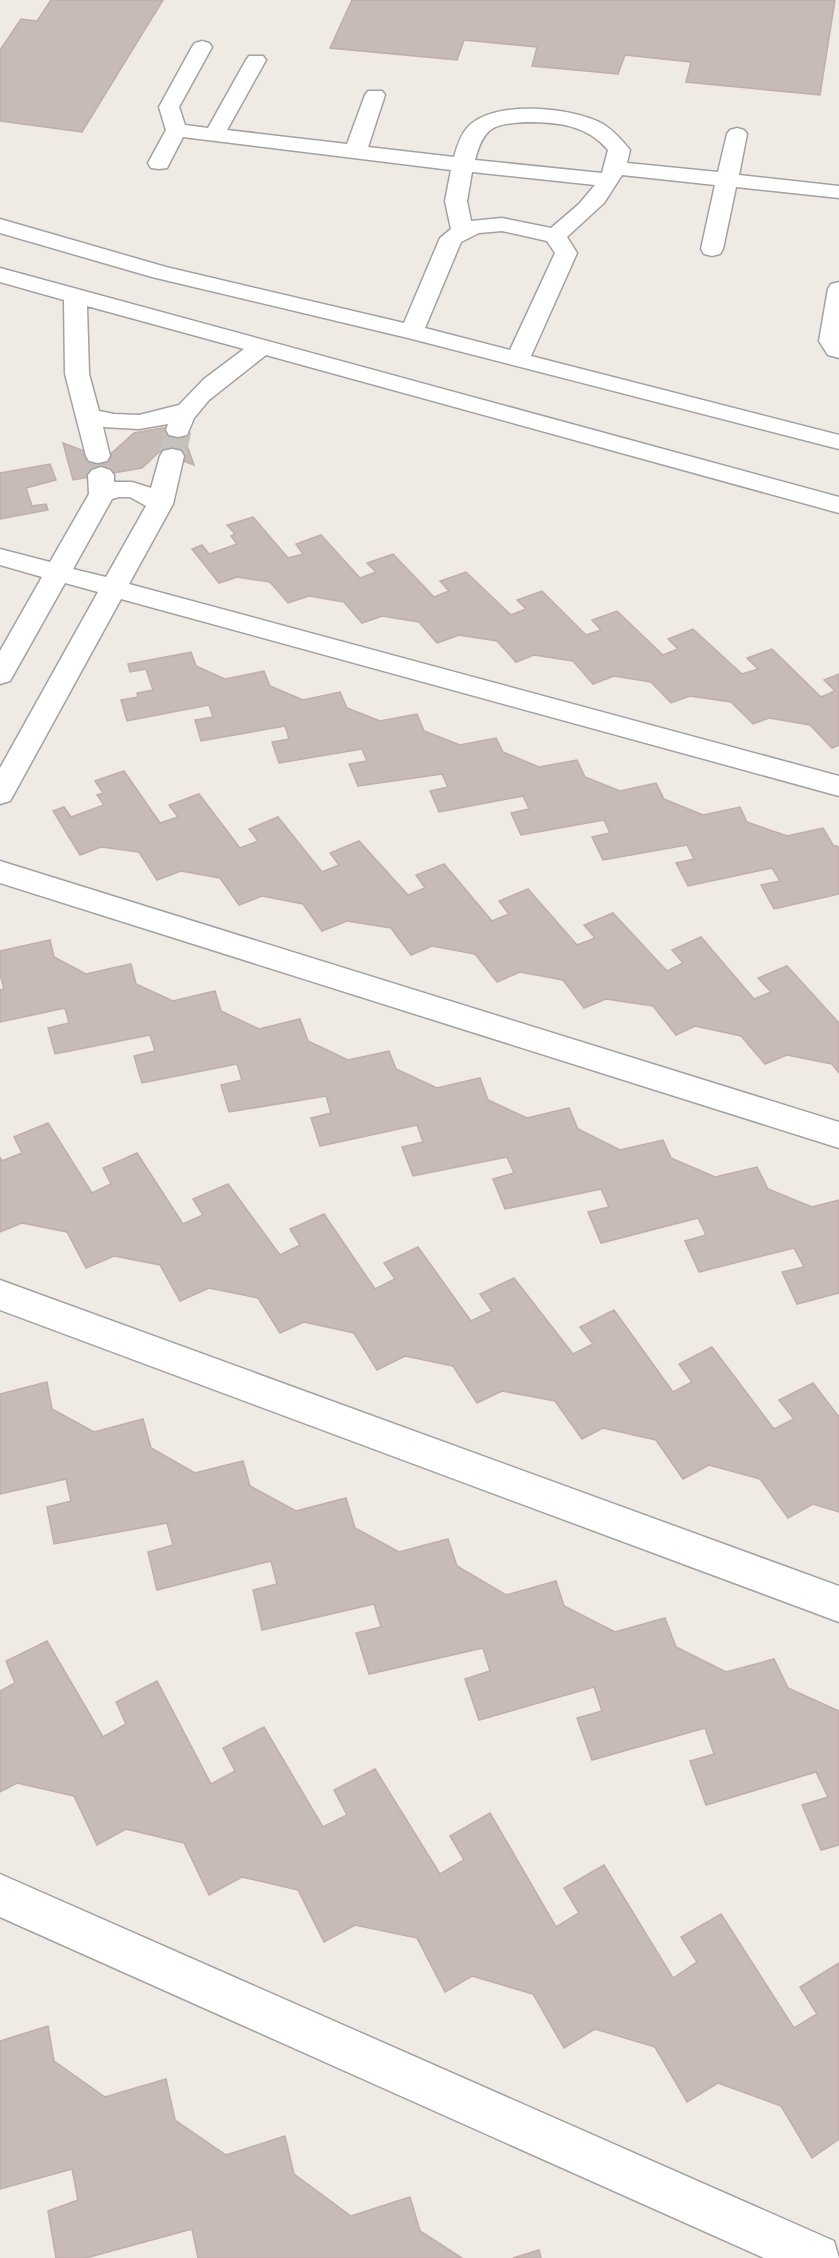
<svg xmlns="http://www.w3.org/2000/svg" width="839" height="2258" font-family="'Fira Sans Condensed',sans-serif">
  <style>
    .building { fill: #c7bbb7; stroke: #c1aea6; stroke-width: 1.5 }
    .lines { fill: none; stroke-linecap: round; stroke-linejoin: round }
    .minor-tunnel { stroke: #c5c1bc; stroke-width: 27; stroke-dasharray: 27 14; stroke-linecap: butt }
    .minor-casing { stroke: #a2a2a2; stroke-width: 3 }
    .minor { fill: #fff; fill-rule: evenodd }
  </style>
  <rect width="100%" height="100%" fill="#efeae4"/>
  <path class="building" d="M51,0H163L82,132L0,121V50L21,19L37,21Z
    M352,0H835L820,95L686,82L691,62L625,55L618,74L532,66L537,47L464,40L457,60L330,48Z
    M174,426L181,429L194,465L159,452L142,468L73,480L63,443L105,459L134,433Z
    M50,464L56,480L26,488L32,506L46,504L48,510L0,519V473Z
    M253,517L288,558L303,554L296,544L321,535L360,578L376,572L367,563L393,554L434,597L449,591L440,581L466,572L511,615L526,609L517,600L542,591L586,635L601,630L592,620L617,611L663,655L678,649L668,639L693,629L742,674L758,669L747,658L772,649L821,697L835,691L824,680L839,674V745L832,748L810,725L769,718L753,724L731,702L690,696L671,703L651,682L614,676L593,684L573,661L534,655L516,662L497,641L459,635L437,643L419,622L382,616L362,623L344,602L309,596L288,603L270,582L237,577L219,583L192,549L202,545L209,554L237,544L231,536L235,534L227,525Z
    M191,652L196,666L225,679L264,671L270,686L303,700L340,692L347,708L380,721L417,714L424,731L460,745L496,738L503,752L539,767L577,760L585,777L620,791L656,783L664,799L703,815L740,807L747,822L787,836L823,828L833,845L839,847V894L774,909L761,885L780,881L772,868L688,886L676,863L694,859L687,845L603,860L592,837L610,833L604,820L521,835L511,813L529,809L523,796L439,812L430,791L448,787L442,774L358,786L349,764L367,761L362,749L279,763L272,742L289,739L285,726L201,741L195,720L213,717L209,705L127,721L121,700L138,697L137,693L153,690L146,669L130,672L128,664Z
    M124,771L160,823L178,817L169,805L199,794L240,848L258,841L249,829L278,817L322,872L339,865L330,853L359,841L408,895L425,888L416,875L444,864L492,921L509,914L499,901L528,889L577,945L595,938L584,925L613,913L667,971L683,963L672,950L701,937L754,999L771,992L758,978L787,966L839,1023V1073L832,1064L787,1055L765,1064L741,1036L695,1026L676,1035L653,1006L606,999L584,1008L563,980L520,972L497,982L475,954L432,946L411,955L391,928L347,921L322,931L303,904L262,896L239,905L220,878L181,871L157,880L139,852L101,847L80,855L53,811L64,807L71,817L104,805L97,795L103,793L95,781Z
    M50,940L54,957L86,974L131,964L136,984L173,1001L215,991L221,1011L259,1029L300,1019L308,1041L348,1060L389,1051L396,1069L437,1088L480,1078L488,1100L527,1118L569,1108L578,1129L620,1150L663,1140L671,1158L715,1177L757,1167L768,1189L812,1207L839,1200V1293L797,1304L782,1272L804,1267L794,1248L699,1272L685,1241L706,1235L698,1218L601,1243L588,1212L609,1207L601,1189L505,1209L493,1179L514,1173L507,1157L413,1176L402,1147L423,1142L417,1125L320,1146L311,1118L331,1113L326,1096L229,1112L221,1085L242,1080L237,1064L142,1083L134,1056L155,1051L150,1035L55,1054L48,1028L69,1023L65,1008L0,1022V990L4,989L0,974V951Z
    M48,1123L92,1193L111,1184L103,1168L137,1153L183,1224L203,1215L193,1199L228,1184L280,1255L300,1245L290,1229L324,1214L375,1289L395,1279L384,1263L418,1247L471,1321L492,1311L480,1294L514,1278L573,1354L593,1344L580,1327L614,1310L673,1392L692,1382L679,1364L712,1347L774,1429L794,1419L779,1400L813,1383L839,1417V1512L813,1504L788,1518L760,1479L709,1465L683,1479L656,1440L603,1428L582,1439L555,1401L502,1391L477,1403L453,1366L405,1356L377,1370L354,1333L304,1322L280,1333L258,1298L209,1288L180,1301L160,1265L114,1256L86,1268L67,1232L22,1223L0,1232V1157L2,1161L22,1153L14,1137Z
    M47,1382L52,1409L94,1432L143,1419L151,1448L195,1473L243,1461L250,1486L296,1511L346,1498L355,1528L399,1552L448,1539L457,1566L506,1595L556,1581L564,1606L615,1632L665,1618L676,1647L726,1672L774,1659L788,1688L839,1711V1845L821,1850L802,1805L828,1797L816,1772L706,1805L690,1761L714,1754L705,1728L592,1760L577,1718L602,1711L594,1687L479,1720L465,1679L490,1671L483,1648L369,1674L356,1633L381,1627L374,1604L262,1630L253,1590L277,1584L271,1561L157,1590L148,1552L173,1545L167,1523L54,1544L47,1507L71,1501L66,1479L0,1494V1394Z
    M47,1641L103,1737L126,1724L116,1702L157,1681L211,1784L235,1771L223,1748L264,1727L323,1827L347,1815L334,1790L375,1769L440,1874L464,1860L450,1836L490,1813L556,1927L579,1913L564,1888L604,1865L673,1978L697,1962L681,1937L721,1914L794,2028L817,2014L800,1987L839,1963V2139L812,2158L781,2106L718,2083L687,2102L655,2047L595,2029L564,2048L533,1994L472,1976L445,1992L417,1938L355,1925L324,1942L298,1890L242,1877L209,1895L184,1843L126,1829L97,1845L74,1796L17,1783L0,1792V1691L15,1683L6,1661Z
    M48,2026L54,2061L105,2097L166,2079L175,2120L226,2155L285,2136L294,2174L351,2216L410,2197L420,2231L462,2258H198L192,2229L86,2258H56L48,2211L78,2200L72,2169L0,2189V2041Z
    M539,2250L541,2258H513Z"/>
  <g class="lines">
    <path class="minor-tunnel" d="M172,456L178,430"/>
    <g class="minor-casing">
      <path id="minor" d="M202,41L209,43L212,47L179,107L185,125L208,128L246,60L249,56H263L266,60L227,130L347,144L365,95L368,91H382L385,95L368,147L454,157C457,147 460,136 467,128C492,99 573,107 603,124C614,131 622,140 630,150L627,163L718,172L727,134L730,130L737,128L744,130L747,134L739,175L839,186V198L736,187L723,249L720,254L712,256L704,254L701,249L715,185L622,175L604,203L567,237L577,253L531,356L839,435V449L408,338L152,277L0,233V219L166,267L404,323L440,238L451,229L445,201L451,170L183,137L167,168L159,169L151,168L148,163L166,130L159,107L192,47L195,43ZM527,122C558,122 587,125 608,150L602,173L475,160C484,126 493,124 527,122ZM472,172L595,185L579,204L551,228L502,218L471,221L467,201ZM502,231L547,241L555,253L510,350L425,328L461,242L479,233Z
        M0,268L839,497V513L266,355L209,400L194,418L187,435L178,437L169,435L166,430L168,424L139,429L103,427L110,456L107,461L98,463L89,461L86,456L65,374L64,300L0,282ZM87,306L244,349L204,379L179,405L139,415L114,414L99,411L89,374Z
        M839,282V358L828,355L819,341L828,289L831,284Z
        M172,449L181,451L184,456L173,504L129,584L839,776V796L121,599L14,794L10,801L0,804V768L98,592L65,583L10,681L0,684V651L42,577L0,565V549L50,562L89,494L88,475L92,470L101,467L110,470L114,475V482H132L151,488L160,456L163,451ZM119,497H130L146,506L106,577L73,569L112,499Z
        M0,861L839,1122V1148L0,883Z
        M0,1280L839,1586V1622L0,1310Z
        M0,1874L834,2241L839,2258H764L0,1917Z"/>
    </g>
    <use href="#minor" class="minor"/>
  </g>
</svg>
